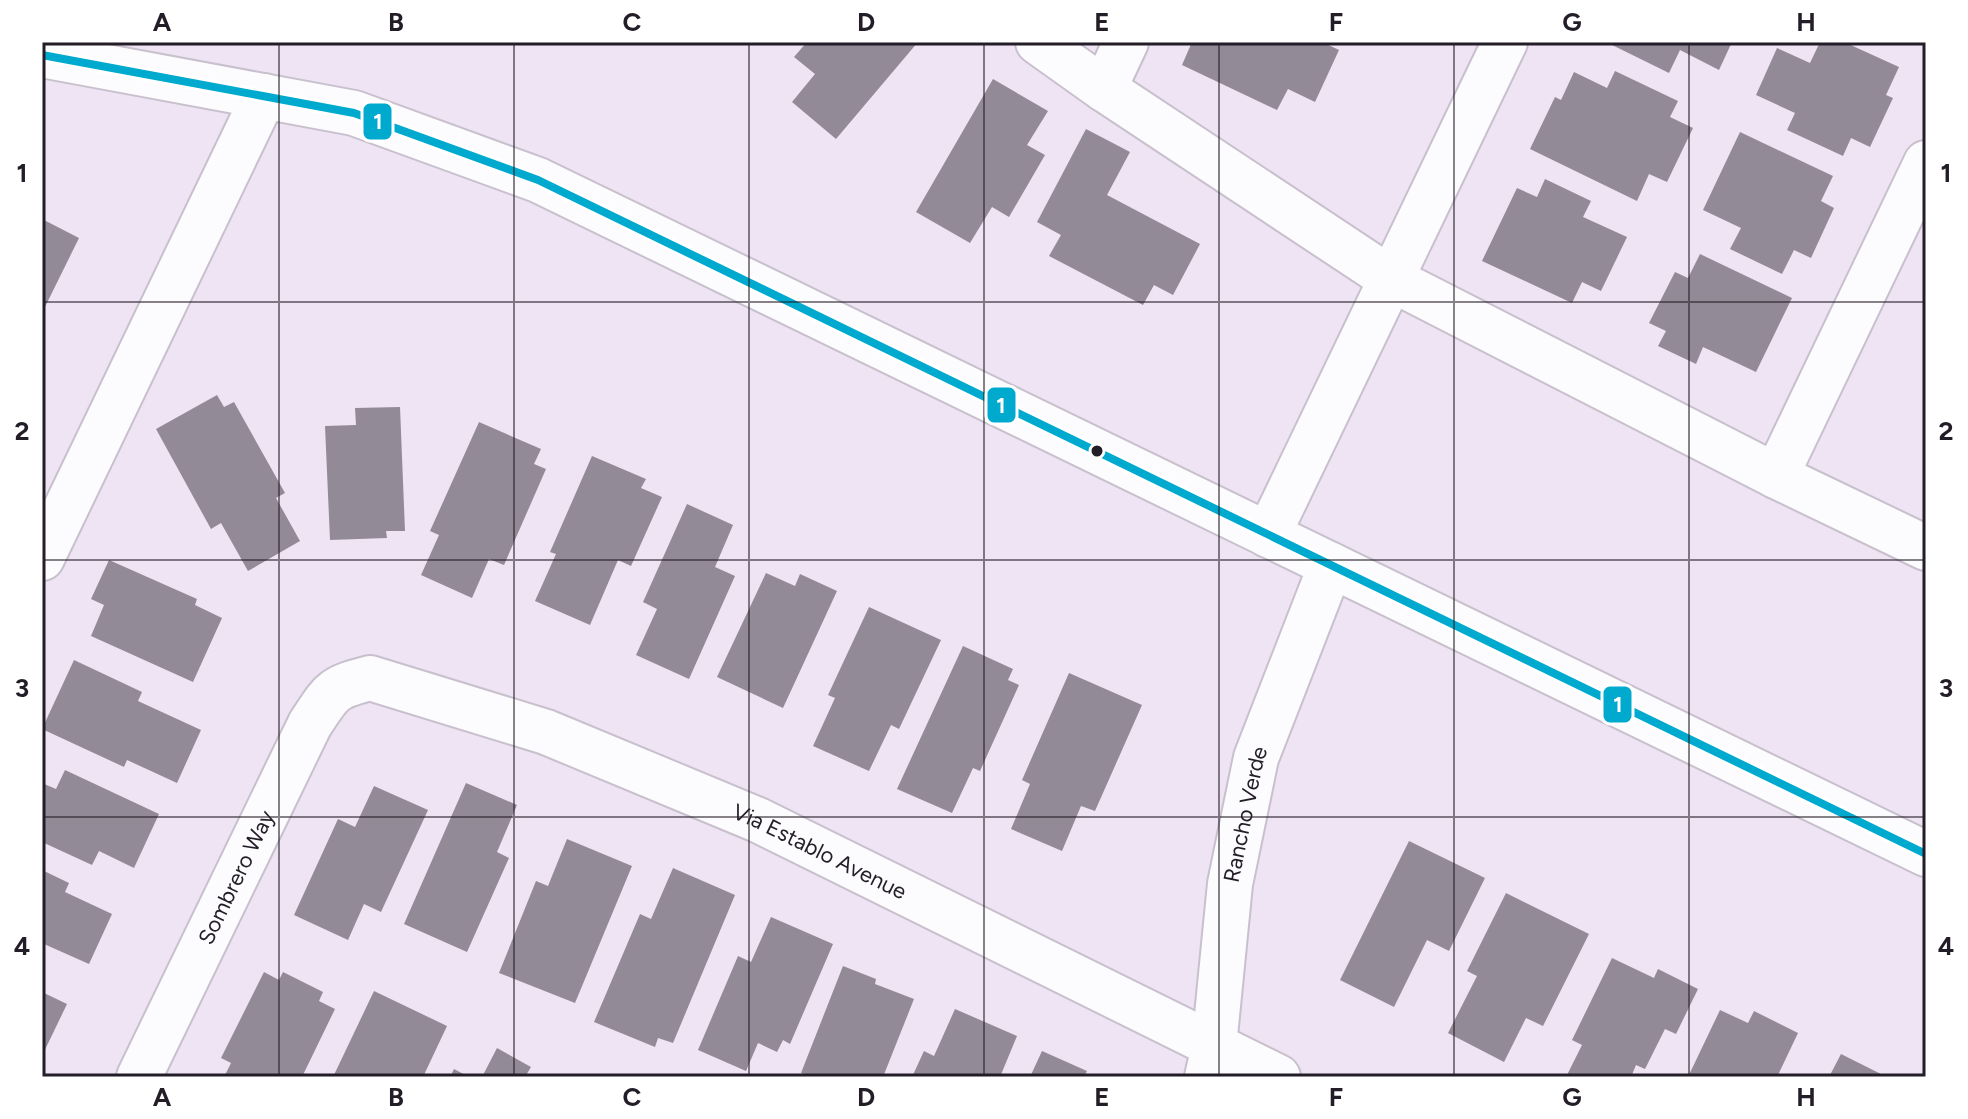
<svg xmlns="http://www.w3.org/2000/svg" width="1968" height="1119" font-family="Figtree,sans-serif">
  <style>
    .building { fill: #938a98 }
    .lines { fill: none; stroke-linecap: round; stroke-linejoin: round }
    .minor-casing { stroke: #c8c0cd; stroke-width: 48 }
    .minor { stroke: #fcfbfd; stroke-width: 44 }
    .bus-1-casing { stroke: #fff; stroke-width: 14 }
    .bus-1 { stroke: #00a9ce; stroke-width: 8 }
    .grid { fill: none; stroke: #231d27; stroke-width: 2; stroke-opacity: 0.55 }
    .bus-dot { fill: #231d27; stroke: #fff; stroke-width: 3 }
    .labels { text-anchor: middle; dominant-baseline: central; stroke-width: 8; stroke-linejoin: round; paint-order: stroke }
    .street-label { font-size: 22px; fill: #231d27; stroke: #fff }
    .line-badge { stroke: #fff; stroke-width: 3 }
    .badge-label { font-size: 22px; text-anchor: middle; font-weight: bold; fill: #fff }
    .neatline { fill: none; stroke: #231d27; stroke-width: 3 }
    .grid-label { font-size: 26px; text-anchor: middle; font-weight: bold; fill: #231d27 }
  </style>
  <rect width="100%" height="100%" fill="#eee4f4"/>
  <path class="building" d="M807,42H918L836,139L792,102L815,74L794,57Z
    M1192,42H1322L1339,50L1315,102L1288,89L1277,110L1182,65Z
    M1606,42H1732L1719,70L1680,50L1669,73Z
    M1820,42H1844L1899,67L1886,95L1893,98L1870,147L1851,138L1843,156L1787,130L1795,113L1756,95L1777,48L1810,63Z
    M1615,71L1678,101L1670,117L1693,128L1667,182L1649,174L1637,201L1530,149L1555,97L1561,100L1574,72L1607,88Z
    M993,79L1048,111L1027,145L1045,155L1009,217L992,207L970,243L916,212Z
    M1086,129L1130,152L1107,195L1200,244L1173,295L1154,285L1143,305L1049,256L1061,235L1037,222Z
    M1740,132L1833,176L1821,201L1834,208L1811,258L1794,250L1782,274L1730,249L1741,228L1703,210Z
    M1545,179L1591,201L1583,217L1627,237L1601,291L1582,282L1572,303L1482,261L1517,188L1537,197Z
    M42,219L79,238L42,313Z
    M1700,254L1792,298L1756,372L1703,347L1696,364L1658,346L1666,331L1649,323L1675,272L1688,278Z
    M217,395L224,407L234,402L285,493L276,498L300,541L248,571L221,523L211,529L156,429Z
    M400,407L405,531H386L387,538L330,540L325,426L356,425L355,408Z
    M479,422L541,449L534,464L546,469L504,565L489,559L472,598L421,575L439,535L430,531Z
    M592,456L646,479L641,488L662,497L631,566L618,560L590,625L535,601L556,554L550,552Z
    M687,504L733,525L715,567L735,576L689,679L636,655L657,609L643,602Z
    M109,560L197,599L195,605L222,618L193,682L91,636L104,605L91,599Z
    M766,573L795,586L800,574L837,591L783,708L717,677Z
    M869,607L941,640L899,729L891,725L869,771L813,746L835,698L828,695Z
    M963,646L1013,669L1008,680L1019,685L980,771L973,768L952,813L897,789Z
    M74,660L142,692L138,701L201,730L177,783L127,760L124,767L42,729Z
    M1069,673L1142,705L1095,811L1081,806L1062,851L1011,829L1030,784L1022,780Z
    M65,770L159,814L134,868L99,851L92,865L42,842V783L56,789Z
    M466,783L517,805L497,852L509,858L467,952L404,924Z
    M374,786L428,810L381,912L364,904L348,940L294,915L338,819L355,827Z
    M567,839L632,866L575,1003L499,973L536,881L548,886Z
    M1409,841L1485,878L1449,951L1427,940L1394,1007L1340,980Z
    M673,868L735,895L673,1043L658,1038L655,1047L594,1022L640,914L651,919Z
    M42,870L69,883L65,892L112,914L89,964L44,944L42,949Z
    M1506,893L1589,934L1543,1026L1526,1018L1504,1062L1448,1033L1477,976L1467,971Z
    M771,917L833,944L790,1044L783,1040L777,1052L758,1043L746,1071L698,1050L738,956L751,962Z
    M1612,958L1654,978L1658,969L1698,989L1676,1034L1665,1029L1645,1069L1636,1065L1631,1077H1566L1582,1045L1572,1040Z
    M843,966L876,979L875,984L914,999L883,1077H811L801,1073Z
    M264,972L279,980L283,972L323,992L319,1001L335,1009L302,1077H224L231,1063L221,1058Z
    M374,991L447,1026L423,1077H333Z
    M42,992L67,1004L42,1056Z
    M955,1009L1017,1036L1000,1077H912L924,1051L934,1056Z
    M1720,1010L1748,1023L1754,1011L1798,1033L1777,1077H1688Z
    M497,1048L531,1067L525,1077H482Z
    M1042,1051L1087,1071L1084,1077H1030Z
    M1841,1054L1887,1077H1829Z
    M454,1069L469,1077H450Z"/>
  <g class="lines">
    <g class="minor-casing">
      <g id="minor">
        <path d="M1038,42L1104,89L1391,279L1776,476L1926,548"/>
        <path d="M42,55L354,113L538,180L1926,854"/>
        <path d="M1104,89L1126,42"/>
        <path d="M1776,476L1926,163"/>
        <path d="M1268,535L1505,42"/>
        <path d="M42,558L264,96"/>
        <path id="s1" d="M139,1077L310,724C332,691 331,688 370,678L546,732L758,820L1278,1077"/>
        <path id="s2" d="M1207,1077L1214,1046L1230,884L1256,758L1331,565"/>
      </g>
    </g>
    <use href="#minor" class="minor"/>
    <g class="bus-1-casing">
      <path id="bus-1" d="M42,55L354,113L538,180L1926,854"/>
    </g>
    <use href="#bus-1" class="bus-1"/>
  </g>
  <path class="grid" d="M279,42V1077M514,42V1077M749,42V1077M984,42V1077M1219,42V1077M1454,42V1077M1689,42V1077M42,302H1926M42,560H1926M42,817H1926"/>
  <circle class="bus-dot" cx="1097" cy="451" r="7"/>
  <g class="labels">
    <g class="street-label">
      <text stroke="none"><textPath href="#s2" startOffset="266">Rancho Verde</textPath></text>
      <text stroke="none"><textPath href="#s1" startOffset="954">Via Establo Avenue</textPath></text>
      <text stroke="none"><textPath href="#s1" startOffset="222">Sombrero Way</textPath></text>
    </g>
  </g>
  <g class="line-badge">
    <rect x="362" y="102" width="31" height="39" rx="8" fill="#00a9ce"/>
    <rect x="986" y="386" width="31" height="38" rx="8" fill="#00a9ce"/>
    <rect x="1602" y="685" width="31" height="39" rx="8" fill="#00a9ce"/>
  </g>
  <g class="badge-label">
    <text x="378" y="129">1</text>
    <text x="1001" y="413">1</text>
    <text x="1618" y="712">1</text>
  </g>
  <rect width="1968" height="1119" fill="none" stroke="#ffffff" stroke-width="88"/>
  <rect x="44" y="44" width="1880" height="1031" class="neatline"/>
  <g class="grid-label">
    <text x="162" y="31">A</text>
    <text x="396" y="31">B</text>
    <text x="632" y="31">C</text>
    <text x="866" y="31">D</text>
    <text x="1102" y="31">E</text>
    <text x="1336" y="31">F</text>
    <text x="1572" y="31">G</text>
    <text x="1806" y="31">H</text>
    <text x="22" y="182">1</text>
    <text x="1946" y="182">1</text>
    <text x="22" y="440">2</text>
    <text x="1946" y="440">2</text>
    <text x="22" y="697">3</text>
    <text x="1946" y="697">3</text>
    <text x="22" y="955">4</text>
    <text x="1946" y="955">4</text>
    <text x="162" y="1106">A</text>
    <text x="396" y="1106">B</text>
    <text x="632" y="1106">C</text>
    <text x="866" y="1106">D</text>
    <text x="1102" y="1106">E</text>
    <text x="1336" y="1106">F</text>
    <text x="1572" y="1106">G</text>
    <text x="1806" y="1106">H</text>
  </g>
</svg>
